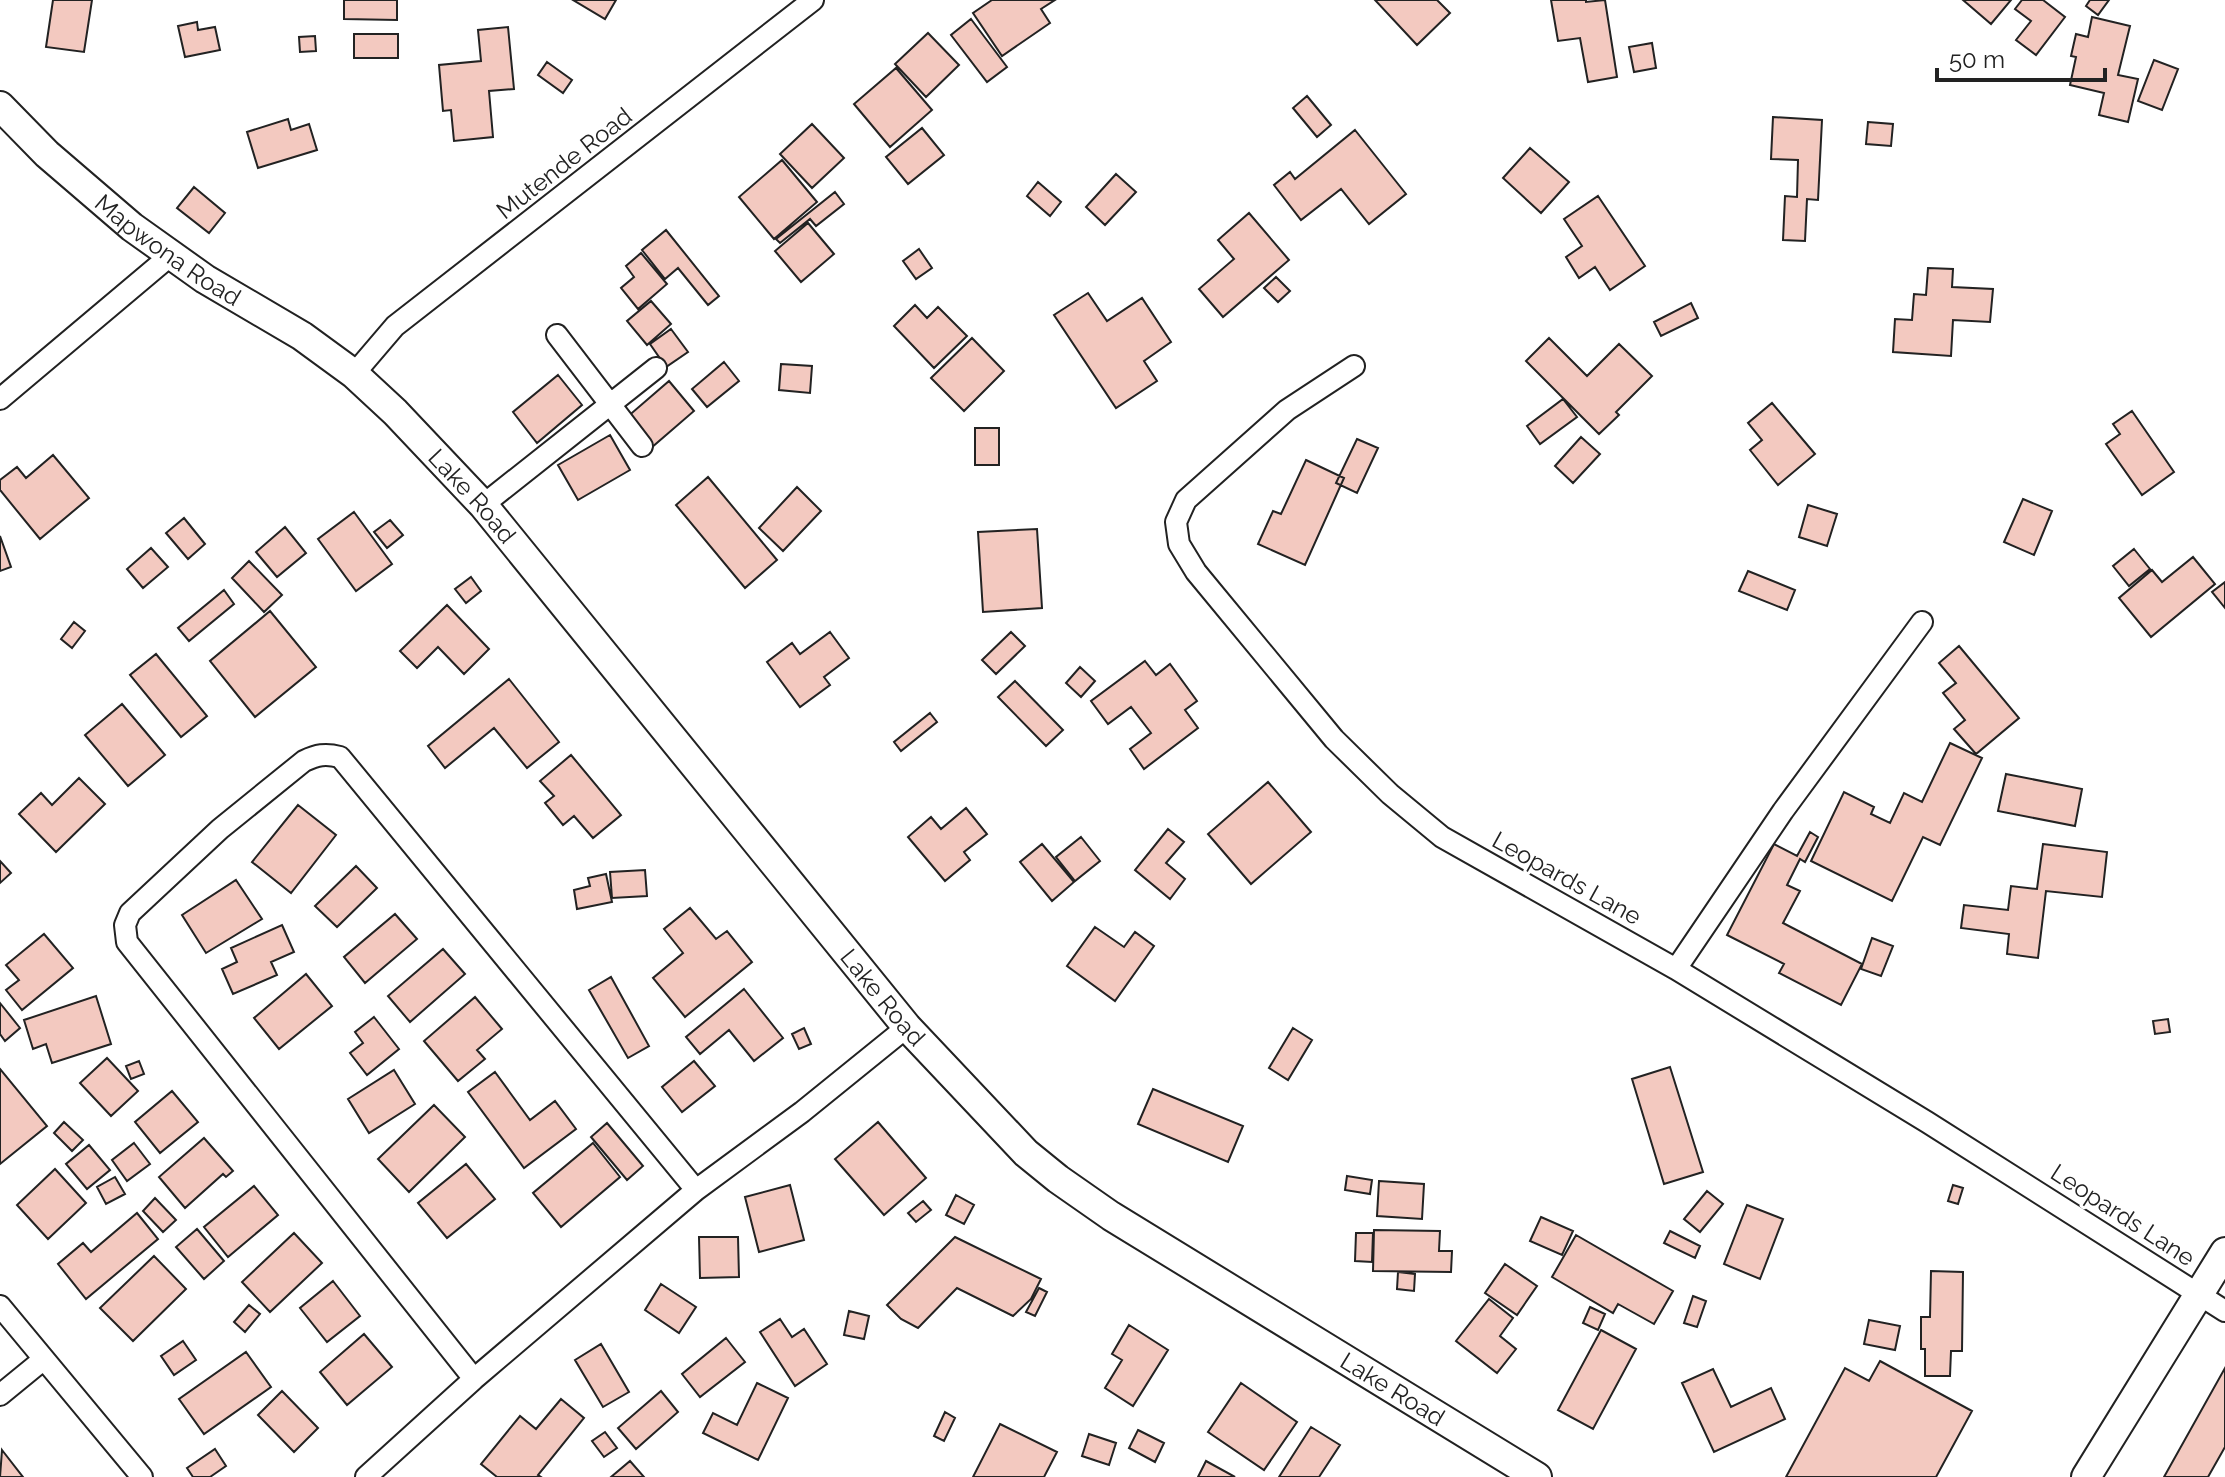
<svg xmlns="http://www.w3.org/2000/svg" width="2225" height="1477" font-family="Raleway,sans-serif">
  <style>
    .building { fill: #f3c9c0; stroke: #222; stroke-width: 2 }
    .lines { fill: none; stroke-linecap: round; stroke-linejoin: round }
    .street-casing { stroke: #222; stroke-width: 24 }
    .secondary-casing { stroke: #222; stroke-width: 32 }
    .street { stroke: #fff; stroke-width: 20 }
    .secondary { stroke: #fff; stroke-width: 28 }
    .labels { text-anchor: middle; dominant-baseline: central; stroke-width: 6; stroke-linejoin: round; paint-order: stroke }
    .street-label { font-size: 24px; fill: #222; stroke: #fff }
  </style>
  <rect width="100%" height="100%" fill="#fff"/>
  <path class="building" d="M53,0H92L84,52L46,47Z
    M344,0H397V20L344,19Z
    M573,0H616L605,19Z
    M992,0H1055L1041,9L1050,23L1002,56L973,13Z
    M1375,0H1437L1450,13L1417,45Z
    M1551,0H1586V2L1605,0L1617,77L1588,82L1580,38L1558,41Z
    M1963,0H2011L1991,24Z
    M2022,0H2043L2065,17L2036,55L2016,40L2031,21L2015,9Z
    M2090,0H2109L2098,15L2086,6Z
    M2092,17L2130,26L2118,75L2138,79L2128,122L2099,115L2104,93L2070,85L2076,57L2071,56L2076,34L2088,37Z
    M971,19L1007,67L987,82L951,35Z
    M197,22L198,30L215,27L220,50L185,57L178,26Z
    M508,27L514,89L489,91L493,137L454,141L451,110L443,111L439,65L481,61L478,30Z
    M928,33L959,65L926,97L895,64Z
    M354,34H398V58H354Z
    M315,36L316,51L300,52L299,37Z
    M1652,43L1656,68L1634,72L1629,47Z
    M2154,60L2178,69L2162,110L2138,101Z
    M547,62L572,80L563,93L538,75Z
    M896,68L932,110L890,147L854,104Z
    M1307,96L1331,125L1317,137L1293,108Z
    M1773,117L1822,120L1818,200L1807,199L1805,241L1783,240L1785,196L1797,197L1798,160L1771,159Z
    M288,119L291,130L309,124L317,150L258,168L247,132Z
    M1868,122L1893,124L1891,146L1866,144Z
    M812,124L844,158L812,188L780,154Z
    M922,128L944,155L908,184L886,157Z
    M1355,130L1406,194L1369,224L1341,189L1301,220L1274,185L1290,172L1295,179Z
    M1530,148L1569,182L1541,213L1503,178Z
    M782,160L817,202L774,239L739,197Z
    M1116,174L1136,192L1105,225L1086,207Z
    M1038,182L1061,202L1050,216L1027,196Z
    M194,187L225,213L209,233L177,208Z
    M835,192L844,204L816,226L810,219L780,243L776,239Z
    M1598,196L1645,266L1610,290L1595,267L1579,278L1566,257L1582,246L1564,219Z
    M1249,213L1289,260L1223,317L1199,289L1234,259L1218,240Z
    M808,223L834,254L801,282L775,251Z
    M666,230L719,296L708,305L678,268L665,279L642,250Z
    M919,249L932,268L916,279L903,261Z
    M641,253L667,284L638,309L621,288L634,277L626,266Z
    M1928,268L1953,269L1952,287L1993,289L1990,322L1953,320L1951,356L1893,352L1895,319L1912,320L1914,294L1926,295Z
    M1276,277L1290,291L1278,302L1264,288Z
    M1088,293L1107,321L1142,298L1171,342L1144,361L1157,381L1116,408L1054,315Z
    M651,301L671,324L647,345L627,321Z
    M1691,303L1698,318L1661,336L1654,322Z
    M915,305L927,318L938,307L967,336L934,368L894,326Z
    M671,329L688,352L666,367L650,344Z
    M972,338L1004,371L964,411L931,378Z
    M1549,338L1587,376L1619,344L1652,376L1616,412L1619,415L1599,434L1526,361Z
    M724,362L739,381L707,407L692,389Z
    M781,364L812,366L810,393L779,390Z
    M558,375L582,405L537,443L513,412Z
    M669,381L694,411L651,448L626,418Z
    M1563,399L1577,417L1540,444L1527,426Z
    M1772,403L1815,454L1778,485L1750,450L1762,440L1748,423Z
    M2132,411L2174,472L2142,495L2106,444L2120,434L2113,424Z
    M975,428H999V465H975Z
    M610,435L630,470L578,500L558,465Z
    M1581,437L1600,454L1573,483L1555,466Z
    M1357,439L1378,448L1357,493L1336,483Z
    M53,455L89,498L40,539L0,490V480L17,467L26,478Z
    M1306,460L1344,478L1305,565L1258,544L1273,511L1281,514Z
    M708,477L777,560L745,588L676,505Z
    M797,487L821,511L783,551L759,528Z
    M2023,499L2052,511L2034,555L2004,542Z
    M1808,505L1837,514L1827,546L1799,537Z
    M354,512L392,564L356,591L318,539Z
    M184,518L205,544L188,559L166,533Z
    M390,520L403,535L387,548L374,532Z
    M285,527L306,553L277,577L256,552Z
    M1037,529L1042,608L983,612L978,532Z
    M0,536L11,567L0,571Z
    M151,548L168,567L143,588L127,569Z
    M2134,549L2150,569L2129,586L2113,566Z
    M2193,557L2215,584L2151,637L2119,598L2152,570L2162,582Z
    M249,561L282,595L264,612L232,578Z
    M1748,571L1795,590L1787,610L1739,591Z
    M471,577L481,591L466,603L455,589Z
    M2225,582V608L2212,592Z
    M224,590L234,604L189,641L178,628Z
    M447,605L489,649L464,674L438,647L417,668L400,651Z
    M270,611L316,667L255,717L210,661Z
    M74,622L85,631L72,648L61,639Z
    M830,632L849,658L824,677L830,685L800,707L767,662L792,643L800,654Z
    M1011,632L1025,646L996,674L982,660Z
    M1959,646L2019,718L1976,754L1954,729L1965,720L1943,693L1956,683L1939,663Z
    M156,654L207,716L181,737L130,675Z
    M1145,661L1156,675L1170,664L1197,701L1185,710L1198,728L1144,769L1130,749L1151,733L1131,707L1108,724L1091,701Z
    M1080,667L1095,681L1081,697L1066,683Z
    M509,679L559,742L527,768L494,728L445,768L428,746Z
    M1015,681L1063,730L1046,746L998,697Z
    M122,704L165,755L128,786L85,735Z
    M930,713L937,722L901,751L894,742Z
    M1950,743L1982,758L1940,845L1923,837L1892,901L1811,861L1844,792L1874,807L1871,814L1890,823L1904,793L1922,802Z
    M571,755L621,815L593,838L574,816L563,825L545,803L554,796L540,781Z
    M2006,774L2082,789L2075,826L1998,811Z
    M79,778L105,804L56,852L19,814L41,793L52,805Z
    M1268,782L1311,832L1251,884L1208,834Z
    M298,805L336,835L291,893L252,862Z
    M966,808L987,834L964,852L970,860L945,881L908,837L931,817L941,829Z
    M1168,829L1184,842L1166,863L1185,879L1170,899L1135,870Z
    M1810,832L1818,837L1805,862L1800,859L1787,885L1800,891L1783,923L1862,964L1841,1005L1779,973L1784,964L1727,935L1774,844L1797,856Z
    M1081,837L1100,861L1075,881L1056,857Z
    M1042,844L1074,882L1052,901L1020,862Z
    M2043,844L2107,852L2102,897L2046,891L2038,958L2007,954L2009,934L1961,928L1964,905L2008,910L2011,886L2037,889Z
    M0,861L11,873L0,883Z
    M356,866L377,888L337,927L315,906Z
    M645,870L647,896L612,898L610,872Z
    M606,874L612,902L577,909L574,890L590,886L588,878Z
    M236,880L262,919L206,953L182,915Z
    M690,908L716,939L727,931L752,962L685,1017L653,978L683,953L664,929Z
    M395,914L417,939L365,983L344,957Z
    M282,925L294,952L271,962L277,975L233,994L222,969L237,962L231,948Z
    M1095,927L1124,947L1135,932L1154,946L1115,1001L1067,966Z
    M44,934L73,968L22,1010L6,990L19,980L6,965Z
    M1872,938L1893,946L1881,976L1861,969Z
    M443,949L465,974L410,1022L388,996Z
    M306,974L332,1006L279,1049L254,1018Z
    M611,977L649,1046L628,1058L589,990Z
    M744,989L783,1038L754,1061L729,1030L700,1054L686,1037Z
    M96,996L111,1044L52,1063L46,1044L33,1049L24,1020Z
    M475,997L502,1029L477,1050L485,1059L458,1081L424,1041Z
    M0,1003L20,1028L5,1041L0,1034Z
    M374,1017L399,1049L367,1075L350,1053L363,1043L355,1032Z
    M2168,1019L2170,1032L2155,1034L2153,1021Z
    M804,1028L811,1044L799,1049L792,1034Z
    M1293,1028L1312,1040L1288,1080L1269,1068Z
    M107,1058L138,1091L111,1116L80,1083Z
    M139,1061L144,1074L131,1079L126,1066Z
    M694,1061L715,1086L682,1112L662,1087Z
    M1670,1067L1703,1172L1664,1184L1632,1079Z
    M0,1069L47,1126L0,1164Z
    M394,1070L415,1104L369,1133L348,1099Z
    M495,1072L530,1120L555,1101L576,1129L524,1168L468,1092Z
    M1153,1089L1243,1126L1228,1162L1138,1124Z
    M172,1091L198,1122L160,1153L135,1122Z
    M434,1105L465,1137L409,1192L378,1159Z
    M64,1122L83,1140L72,1151L54,1133Z
    M878,1122L926,1178L884,1215L835,1159Z
    M607,1123L643,1166L627,1180L591,1137Z
    M204,1138L233,1171L226,1177L223,1174L185,1208L159,1177Z
    M134,1143L150,1164L127,1181L112,1160Z
    M593,1143L620,1177L561,1227L533,1193Z
    M89,1145L110,1170L87,1189L66,1164Z
    M466,1164L495,1199L447,1238L418,1203Z
    M55,1169L86,1203L48,1239L17,1205Z
    M1347,1176L1372,1180L1370,1194L1345,1190Z
    M115,1177L125,1194L106,1204L97,1187Z
    M1379,1181L1424,1184L1422,1219L1377,1216Z
    M790,1185L804,1240L759,1252L745,1197Z
    M1953,1185L1963,1188L1958,1204L1948,1201Z
    M254,1186L278,1215L228,1257L204,1227Z
    M1707,1191L1723,1204L1700,1232L1684,1219Z
    M956,1195L974,1205L964,1224L946,1215Z
    M155,1198L176,1220L163,1232L143,1211Z
    M923,1201L931,1210L916,1222L908,1213Z
    M1747,1205L1783,1219L1760,1279L1724,1264Z
    M137,1213L158,1239L86,1299L58,1264L83,1243L91,1252Z
    M1541,1217L1573,1231L1562,1255L1530,1241Z
    M197,1229L224,1261L204,1279L176,1247Z
    M1374,1230L1440,1231L1439,1251H1452L1451,1272L1373,1271Z
    M1670,1231L1700,1246L1695,1258L1664,1243Z
    M294,1233L322,1263L270,1312L242,1282Z
    M1356,1233H1373L1372,1262L1355,1261Z
    M1576,1235L1673,1291L1654,1324L1618,1304L1613,1313L1552,1277Z
    M699,1237H738L739,1277L700,1278Z
    M955,1237L1041,1279L1031,1299L1013,1316L957,1288L918,1328L901,1319L887,1305Z
    M154,1256L186,1289L133,1341L100,1308Z
    M1505,1264L1537,1286L1517,1315L1485,1293Z
    M1931,1271L1963,1272L1962,1351H1951L1950,1376H1925V1349H1921V1317H1930Z
    M1398,1272L1415,1274L1414,1291L1397,1289Z
    M333,1281L360,1316L327,1342L300,1308Z
    M661,1284L696,1307L679,1333L645,1310Z
    M1039,1288L1047,1292L1035,1316L1026,1312Z
    M1693,1296L1706,1301L1697,1327L1684,1323Z
    M1489,1299L1513,1318L1500,1336L1516,1349L1497,1373L1456,1341Z
    M249,1305L260,1314L245,1332L234,1322Z
    M1590,1307L1605,1314L1598,1330L1583,1323Z
    M849,1311L869,1316L864,1339L844,1335Z
    M780,1319L792,1337L804,1329L827,1364L795,1386L760,1332Z
    M1869,1320L1900,1326L1895,1350L1864,1344Z
    M1129,1325L1168,1350L1133,1406L1105,1388L1122,1360L1112,1354Z
    M1601,1330L1636,1349L1593,1429L1558,1410Z
    M364,1334L392,1367L347,1405L320,1372Z
    M726,1338L745,1362L700,1397L682,1374Z
    M183,1341L196,1360L174,1375L161,1356Z
    M601,1344L629,1392L603,1407L575,1360Z
    M246,1352L271,1387L204,1434L179,1399Z
    M1880,1361L1972,1411L1936,1477H1786L1845,1368L1869,1381Z
    M2225,1368V1447L2208,1477H2164Z
    M1713,1369L1731,1407L1771,1388L1785,1419L1714,1452L1682,1383Z
    M757,1383L788,1398L758,1460L703,1433L713,1413L737,1425Z
    M1241,1383L1297,1422L1264,1470L1208,1432Z
    M282,1391L318,1428L294,1452L258,1415Z
    M661,1391L678,1412L636,1449L618,1428Z
    M561,1399L584,1418L538,1475L541,1477H497L481,1464L520,1416L536,1429Z
    M945,1412L955,1418L944,1441L934,1436Z
    M1000,1424L1057,1452L1044,1477H973Z
    M1311,1427L1340,1445L1319,1477H1279Z
    M1138,1430L1164,1443L1155,1462L1129,1448Z
    M605,1432L617,1448L604,1457L592,1441Z
    M1089,1434L1116,1443L1109,1465L1082,1456Z
    M215,1449L226,1466L210,1477H193L187,1468Z
    M2,1450L23,1477H0Z
    M630,1461L644,1477H611Z
    M1206,1461L1235,1477H1198Z"/>
  <g class="lines">
    <g class="street-casing">
      <path id="street" d="M557,335L642,446
        M1354,366L1287,410L1186,500L1176,522L1179,544L1196,572L1334,739L1390,794L1442,837L1676,969L1927,1122L2225,1311
        M354,374L395,326L813,0
        M0,399L171,255
        M483,505L656,368
        M1676,969L1783,811L1922,622
        M0,1306L142,1477
        M474,1379L127,942L125,925L130,913L220,829L304,761C317,755 325,753 340,757L696,1190
        M0,1395L44,1359
        M366,1477L474,1379L696,1190L802,1112L907,1027"/>
    </g>
    <g class="secondary-casing">
      <g id="secondary">
        <path id="s1" d="M0,106L47,154L132,227L205,279L302,336L354,374L395,412L483,505L907,1027L1026,1153L1058,1179L1111,1216L1537,1477"/>
        <path d="M2086,1477L2225,1252"/>
      </g>
    </g>
    <use href="#street" class="street"/>
    <use href="#secondary" class="secondary"/>
  </g>
  <g class="labels">
    <g class="street-label">
      <text transform="translate(564 163) rotate(-38)">Mutende Road</text>
      <text stroke="none"><textPath href="#s1" startOffset="222">Mapwona Road</textPath></text>
      <text stroke="none"><textPath href="#s1" startOffset="616">Lake Road</textPath></text>
      <text transform="translate(1567 878) rotate(29)">Leopards Lane</text>
      <text stroke="none"><textPath href="#s1" startOffset="1264">Lake Road</textPath></text>
      <text transform="translate(2123 1215) rotate(33)">Leopards Lane</text>
      <text stroke="none"><textPath href="#s1" startOffset="1912">Lake Road</textPath></text>
    </g>
  </g>
  <path d="M1937 68v12h168v-12" fill="none" stroke="#222222" stroke-width="4"/>
  <text x="1949" y="68" font-size="24" fill="#222222" stroke="#ffffff" stroke-width="6" paint-order="stroke">50 m</text>
</svg>
